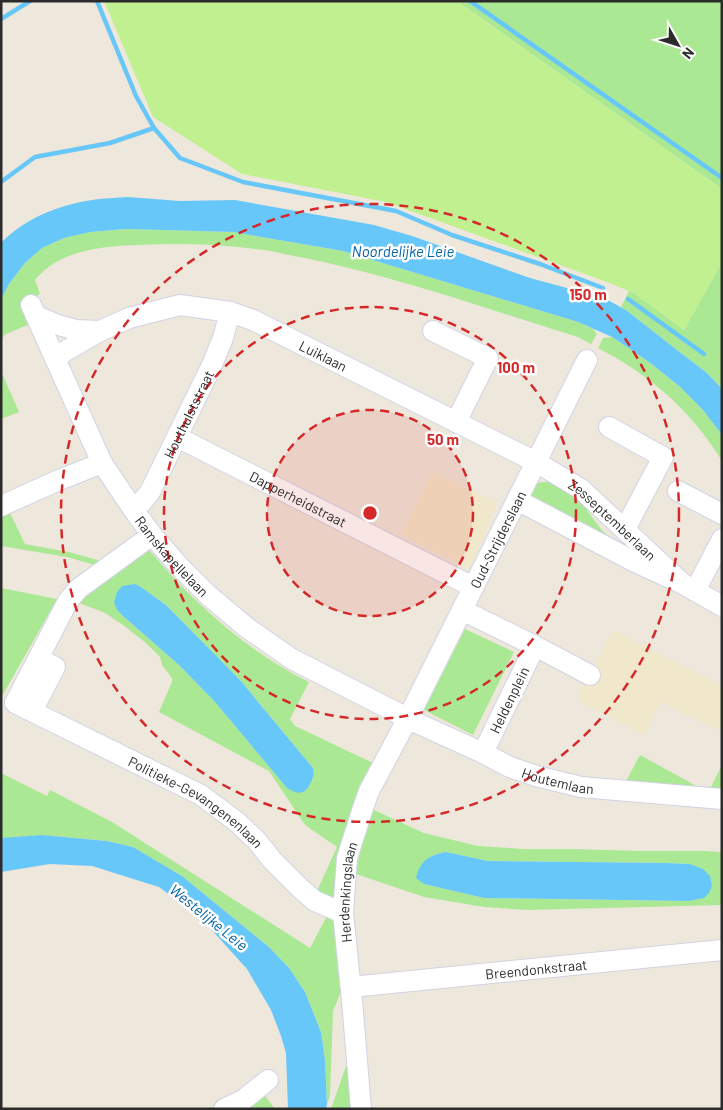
<svg xmlns="http://www.w3.org/2000/svg" width="723" height="1110" font-family="Barlow,sans-serif">
  <style>
    .education { fill: #f1e7ca }
    .green { fill: #abe894; fill-rule: evenodd }
    .pitch { fill: #c0f08f }
    .water { fill: #67c7f8 }
    .lines { fill: none; stroke-linecap: round; stroke-linejoin: round }
    .stream { stroke: #67c7f8; stroke-width: 4.5 }
    .minor-casing { stroke: #d1d3e5; stroke-width: 22 }
    .minor { stroke: #fff; stroke-width: 20 }
    .ring { fill: none; stroke: #d62828; stroke-width: 2.5; stroke-dasharray: 9 6 }
    .labels { text-anchor: middle; dominant-baseline: central; stroke-width: 5; stroke-linejoin: round; paint-order: stroke }
    .street-label { font-size: 14px; fill: #2b2b2b; stroke: #fff }
    .water-label { font-size: 15px; font-style: italic; fill: #0363a6; stroke: #fff }
    .centre { fill: #d62828; stroke: #fff; stroke-width: 2.5 }
    .ring-label { font-size: 15px; text-anchor: middle; font-weight: bold; fill: #d62828; stroke: #fff; stroke-width: 5; stroke-linejoin: round; paint-order: stroke }
  </style>
  <rect width="100%" height="100%" fill="#eee7dc"/>
  <path class="education" d="M432,472L497,503L482,541L469,569L401,534Z
    M613,630L722,686V732L661,702L644,735L577,700Z"/>
  <path class="green" d="M457,1H722V189Z
    M126,229L233,232L343,251L578,322L593,329L597,334L591,344L578,337C487,309 398,277 305,258C291,256 278,252 264,250C223,244 180,243 139,245C103,246 59,250 35,280L40,294L25,302L32,323L4,335L1,342V299L9,284L25,263L42,248L64,238L90,232Z
    M722,262V389L707,373L677,350L626,310L621,307L629,291L634,293L684,330Z
    M612,337L649,362L679,386L703,410L722,435V461C691,410 650,375 598,348L603,338Z
    M1,371L19,412L1,419Z
    M554,481L589,503L587,510L600,528L617,546L527,501L537,483Z
    M10,513L25,544L69,552L101,561L95,565L67,557L1,546V519L6,514Z
    M142,550L150,551C166,569 182,588 200,604C232,635 269,662 309,682L290,719L295,726L373,763L336,904L317,891L337,847L305,825L269,771L159,712L172,682V678L162,665L160,657L146,643L123,625L105,613L77,602ZM141,587L166,605L240,680L313,768L314,774L287,788L215,702L180,666L123,616L117,610Z
    M1,588L57,599L1,698Z
    M465,629L514,652L473,735L424,710Z
    M640,755L700,788L625,783Z
    M722,765V791H709Z
    M1,773L47,796L50,790L112,822L310,948L327,916L335,923L342,989L333,1011L330,1096L327,1104L325,1060L321,1032L305,992L289,968L269,947L182,876L133,847L107,841L42,835L1,839Z
    M374,810L424,833L478,846L524,849H571L640,851H705L722,852V905L528,910L484,907L424,897L356,874L359,855L371,816ZM446,852L488,861L667,863L690,864L688,901L484,898L424,884L421,865C430,856 434,854 446,852Z
    M346,1066L349,1067L352,1109H331Z
    M263,1093L275,1109H242Z"/>
  <path class="pitch" d="M104,1H457L722,189V262L684,330L634,293L607,282L386,202L242,174L153,117Z"/>
  <path class="water" d="M128,197L180,201L235,200L374,225L412,236L530,278L604,298L626,310L677,350L707,373L722,389V435L703,410L679,386L649,362L612,337L578,322L343,251L233,232L126,229L90,232L64,238L42,248L25,263L9,284L1,299V243C25,218 59,205 92,200C104,198 116,198 128,197Z
    M135,584L141,587L166,605L240,680L313,768L314,774C309,789 304,799 287,788L215,702L180,666L123,616L117,610L114,602L117,592L122,586Z
    M42,835L107,841L133,847L182,876L269,947L289,968L305,992L321,1032L325,1060L327,1104L326,1109H288L286,1053L281,1036L271,1010L247,969L201,918L159,887L92,866L50,864L1,872V838Z
    M446,852L488,861L667,863L690,864L703,869L710,876L712,886L709,893L704,898L688,901L484,898L424,884L416,878C420,861 429,855 446,852Z"/>
  <g class="lines">
    <path class="stream" d="M97,1L136,96L154,128L180,158L243,182L396,211L452,235L540,264L603,288
      M470,1L722,178
      M1,19L30,1
      M1,182L35,157L110,143L154,128
      M628,299L704,354"/>
    <g class="minor-casing">
      <g id="minor">
        <path id="s1" d="M31,305L102,463L133,509L152,535L179,566L208,595L246,627L292,659L417,723L483,753L510,767L536,776L581,787L722,799"/>
        <path d="M36,316L55,324L76,330L100,331"/>
        <path d="M433,331L488,358L456,422"/>
        <path id="s2" d="M55,357L100,331L129,318L180,305L230,312L253,320L536,462L581,489L683,584"/>
        <path d="M609,427L663,457L625,529"/>
        <path id="s3" d="M177,437L473,587"/>
        <path d="M678,491L722,514"/>
        <path d="M517,500L633,561L683,584L722,606"/>
        <path d="M1,506L59,480L102,463"/>
        <path id="s4" d="M133,509L140,504L150,492L212,365L223,338L230,312"/>
        <path id="s5" d="M152,535L78,589L68,601L15,703L201,795L237,822L257,841L272,860L301,889L315,901L343,913"/>
        <path d="M695,591L722,539"/>
        <path d="M462,610L535,646L483,753"/>
        <path d="M535,646L590,675"/>
        <path d="M32,711L55,667L39,659"/>
        <path id="s6" d="M351,987L722,950"/>
        <path d="M224,1109L243,1100L268,1080"/>
        <path id="s7" d="M361,1109L352,1000L343,913L347,858L363,808L369,791L408,718L587,360"/>
      </g>
    </g>
    <use href="#minor" class="minor"/>
  </g>
  <circle cx="370" cy="513" r="103" fill="#d62828" fill-opacity=".12"/>
  <g class="ring">
    <circle cx="370" cy="513" r="103"/>
    <circle cx="370" cy="513" r="206"/>
    <circle cx="370" cy="513" r="309"/>
  </g>
  <g class="labels">
    <g class="street-label">
      <text stroke="none"><textPath href="#s2" startOffset="290">Luiklaan</textPath></text>
      <text stroke="none"><textPath href="#s4" startOffset="111">Houthulststraat</textPath></text>
      <text stroke="none"><textPath href="#s3" startOffset="136">Dapperheidstraat</textPath></text>
      <text stroke="none"><textPath href="#s2" startOffset="624">Zesseptemberlaan</textPath></text>
      <text stroke="none"><textPath href="#s7" startOffset="605">Oud-Strijderslaan</textPath></text>
      <text stroke="none"><textPath href="#s1" startOffset="290">Ramskapellelaan</textPath></text>
      <text transform="translate(509 700) rotate(-64)">Heldenplein</text>
      <text stroke="none"><textPath href="#s1" startOffset="742">Houtemlaan</textPath></text>
      <text stroke="none"><textPath href="#s5" startOffset="429">Politieke-Gevangenenlaan</textPath></text>
      <text stroke="none"><textPath href="#s7" startOffset="218">Herdenkingslaan</textPath></text>
      <text stroke="none"><textPath href="#s6" startOffset="186">Breendonkstraat</textPath></text>
    </g>
    <g class="water-label">
      <text x="403" y="251">Noordelijke Leie</text>
      <text transform="translate(209 917) rotate(39)">Westelijke Leie</text>
    </g>
  </g>
  <circle cx="370" cy="513" r="8" class="centre"/>
  <g class="ring-label">
    <text x="588" y="300">150 m</text>
    <text x="516" y="373">100 m</text>
    <text x="443" y="445">50 m</text>
  </g>
  <rect width="723" height="1110" fill="none" stroke="#2b2b2b" stroke-width="5"/>
  <g transform="translate(678 45) rotate(129)" stroke="#ffffff" stroke-width="4" paint-order="stroke">
  <path d="M0-4L9 19L0 12L-9 19Z" fill="#2b2b2b"/>
  <text y="-8" font-size="14" font-weight="bold" text-anchor="middle" fill="#2b2b2b">N</text>
  </g>
</svg>
